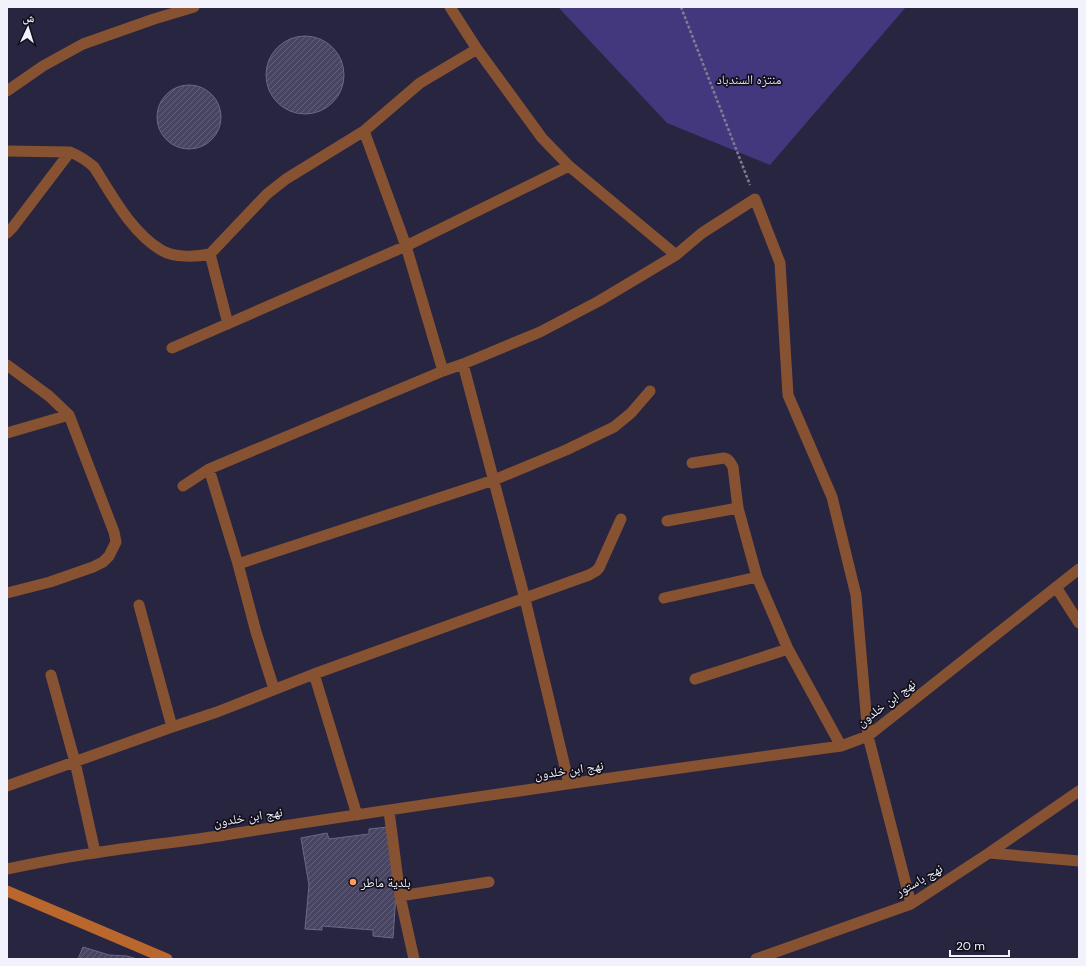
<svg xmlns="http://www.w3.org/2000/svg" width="1086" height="966" font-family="'DM Sans','Noto Naskh Arabic',sans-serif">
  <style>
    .green { fill: #43377e }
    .building { fill: url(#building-hatch); stroke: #6b6987 }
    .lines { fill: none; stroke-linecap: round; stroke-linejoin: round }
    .path { stroke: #7e7c90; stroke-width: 2.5; stroke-dasharray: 3 2; stroke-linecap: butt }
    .minor { stroke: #875231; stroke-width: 11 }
    .secondary { stroke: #ba672e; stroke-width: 11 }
    .poi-dot { fill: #ff9b5b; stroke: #11101c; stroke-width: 1.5 }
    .labels { text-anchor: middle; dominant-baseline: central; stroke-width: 3.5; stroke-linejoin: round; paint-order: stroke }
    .park-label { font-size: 13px; fill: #e2e1f9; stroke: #11101c }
    .street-label { font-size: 13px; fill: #f2f2fd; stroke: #11101c }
    .poi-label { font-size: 13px; fill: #f2f2fd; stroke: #11101c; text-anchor: start }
  </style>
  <defs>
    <pattern id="building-hatch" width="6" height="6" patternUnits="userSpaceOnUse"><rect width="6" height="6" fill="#484562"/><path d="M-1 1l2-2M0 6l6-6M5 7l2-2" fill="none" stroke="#636079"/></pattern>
  </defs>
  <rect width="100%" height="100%" fill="#282540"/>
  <path class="green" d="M558,7H906L770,165L667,123Z"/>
  <path class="building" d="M266 75a39 39 0 1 1 78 0a39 39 0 1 1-78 0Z
    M157 117a32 32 0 1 1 64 0a32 32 0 1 1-64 0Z
    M388,827L397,879L393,938L373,936V930L322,926V930L305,929L309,885L301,838L327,833L329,839L369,834V829Z
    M83,947L109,955L127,956L137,959H78Z"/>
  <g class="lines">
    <path class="path" d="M681,7L750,185"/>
    <path class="minor" d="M450,7L477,49L542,138L569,166L676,255
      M7,91L43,66L83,44L154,19L194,7
      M364,131L406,246L443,371
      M7,151L70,152C80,156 86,160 94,167C112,195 131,232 161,250C174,258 196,257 210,254L267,194L286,179L364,131L420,83L477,49
      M7,233L13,227L70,152
      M210,254L228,324
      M172,348L406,246L569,166
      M463,364L525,599L569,784
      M7,365L49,396L69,415L114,532L116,542L109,556L103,562L93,567L50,582L7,593
      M7,433L69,415
      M692,463L724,458L727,459L730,462L733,467L738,508L757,577L788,649L841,746
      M209,469L238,564L256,632L274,689
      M183,486L209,469L443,371L463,364L540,332L599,301L676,255L702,233L755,199L780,263L788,395L832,497L856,595L868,736L911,904
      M667,521L738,508
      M238,564L494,480L566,450L614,427L631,413L650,391
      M1056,587L1079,623
      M664,598L757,577
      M139,605L172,727
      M314,674L357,815
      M51,675L75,762L95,852
      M695,679L788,649
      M7,786L172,727L217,712L314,674L589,575L596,571L599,568L621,519
      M389,811L400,896L414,959
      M989,853L1079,861
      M7,869C36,863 65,857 95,853C138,846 181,842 225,835C430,803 635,774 841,746L868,736L1079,569
      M400,896L489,882
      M756,959L911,904L989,853L1079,791"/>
    <path class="secondary" d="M7,891L167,959"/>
  </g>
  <circle class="poi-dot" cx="353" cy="882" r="4"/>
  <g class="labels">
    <g class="park-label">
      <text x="749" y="79">منتزه السندباد</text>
    </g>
    <g class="street-label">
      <text transform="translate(886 703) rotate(-37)">نهج ابن خلدون</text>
      <text transform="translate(569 770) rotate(-8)">نهج ابن خلدون</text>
      <text transform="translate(248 817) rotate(-9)">نهج ابن خلدون</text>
      <text transform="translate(919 880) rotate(-30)">نهج باستور</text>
    </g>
    <g class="poi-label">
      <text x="361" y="882">بلدية ماطر</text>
    </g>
  </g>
  <rect width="1086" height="966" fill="none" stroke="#f2f2fd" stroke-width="16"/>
  <g transform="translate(28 28) rotate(4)" stroke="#11101c" stroke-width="3" paint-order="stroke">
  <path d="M0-3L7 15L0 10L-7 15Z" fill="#f2f2fd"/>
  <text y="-6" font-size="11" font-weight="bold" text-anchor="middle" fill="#f2f2fd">ش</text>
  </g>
  <path d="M950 950v6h59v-6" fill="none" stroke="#f2f2fd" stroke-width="2"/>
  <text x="956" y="950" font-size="12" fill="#f2f2fd" stroke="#11101c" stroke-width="3" paint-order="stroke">20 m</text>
</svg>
